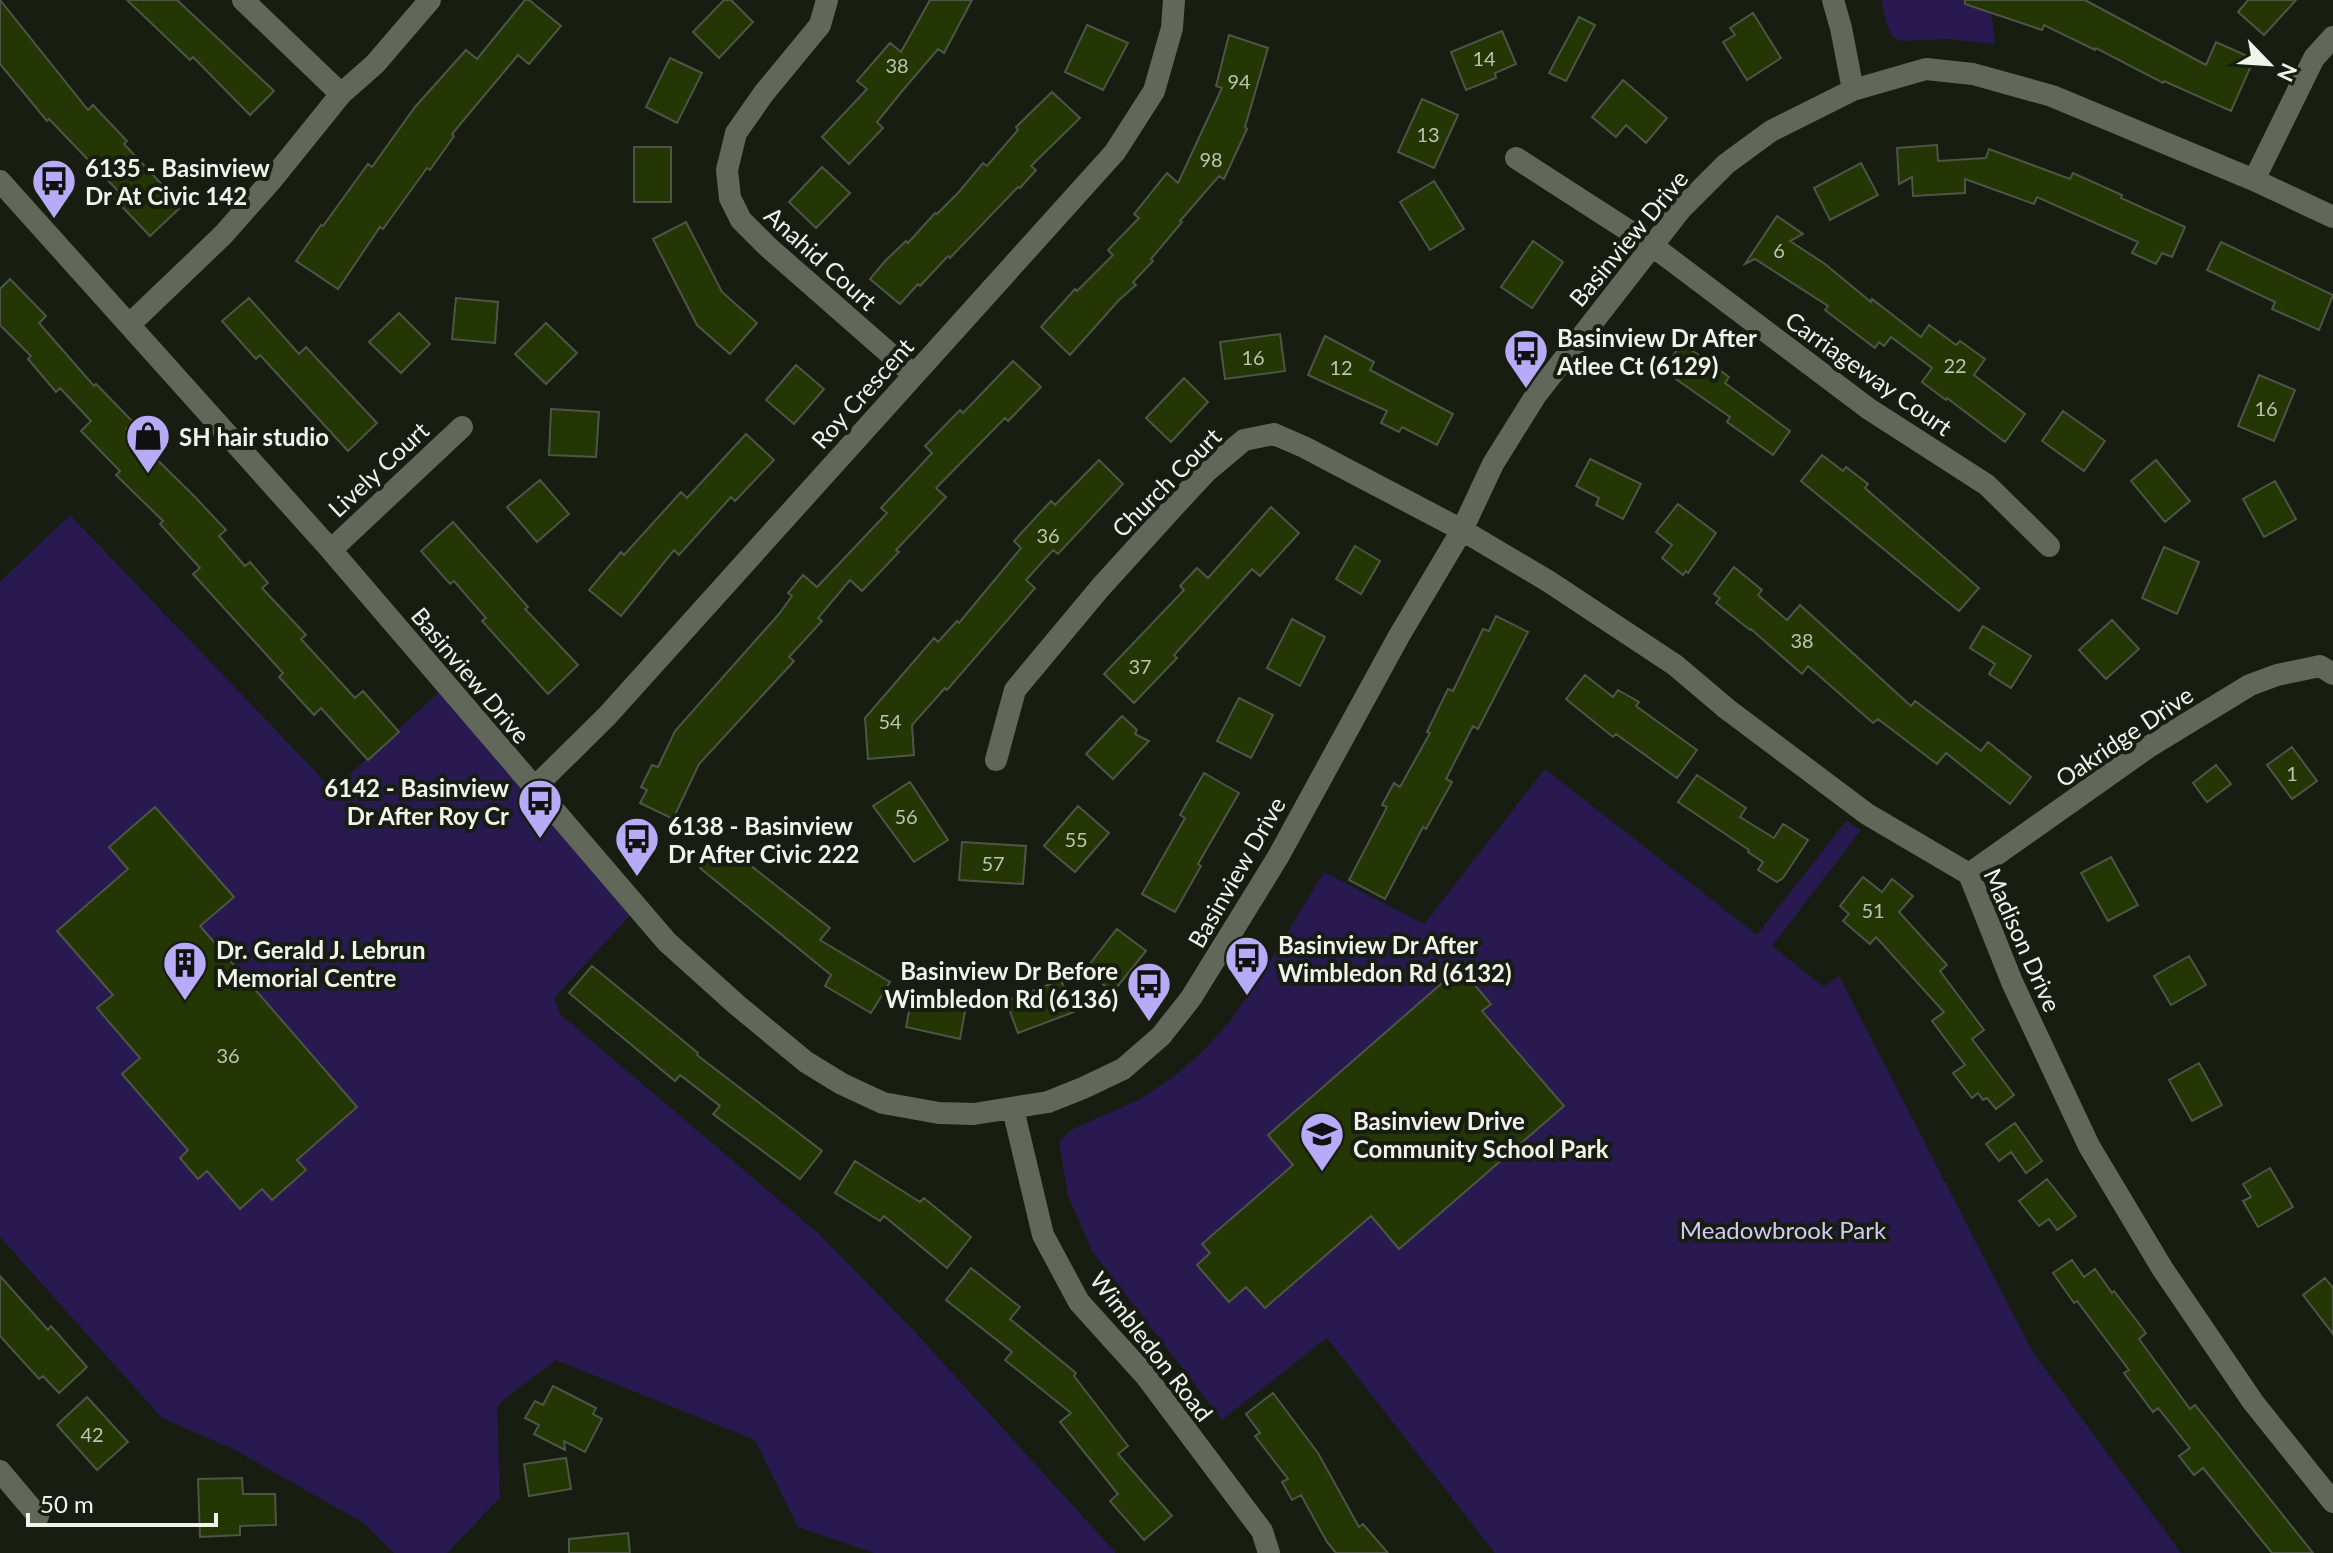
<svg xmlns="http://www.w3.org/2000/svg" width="2333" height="1553" font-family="Lato,sans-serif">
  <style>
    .green { fill: #281a50 }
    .building { fill: #233604; stroke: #4e5547; stroke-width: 2 }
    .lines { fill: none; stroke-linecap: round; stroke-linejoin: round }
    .minor { stroke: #616859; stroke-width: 22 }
    .labels { text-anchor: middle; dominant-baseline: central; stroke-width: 8; stroke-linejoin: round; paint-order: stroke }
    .number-label { font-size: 20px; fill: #bdc4b1 }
    .poi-label { font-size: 24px; font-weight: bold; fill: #f0f4eb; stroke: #171d11; text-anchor: start }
    .street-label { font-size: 24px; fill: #f0f4eb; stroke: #171d11 }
    .park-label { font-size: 24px; fill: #d1cbf8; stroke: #171d11 }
  </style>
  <rect width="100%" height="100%" fill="#171d11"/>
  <path class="green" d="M1881,0H1990L1995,44L1948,39L1901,41L1893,37L1888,28Z
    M70,515L333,790L440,691L635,910L554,998L560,1014L819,1234L914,1331L1116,1553H874L798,1527L755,1440L556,1360L497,1405L500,1498L447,1553H394L364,1523L233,1449L162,1418L0,1237V582Z
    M1545,769L1757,935L1846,821L1861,830L1772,946L1824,987L1839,976L2032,1351L2181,1553H1495L1327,1338L1222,1420L1092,1251L1068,1196L1059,1142L1071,1130L1140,1099L1173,1077L1203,1051L1230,1021L1261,976L1324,872L1424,924Z"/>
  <path class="building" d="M0,0L88,110L93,105L127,141L124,144L182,206L150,236L113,197L119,192L49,119L47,121L0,64Z
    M127,0H177L274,91L250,115L193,57L190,60Z
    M525,0H529L561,26L529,64L518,55L452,134L454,136L430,170L427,168L383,229L380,227L338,289L296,261L321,225L323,226L368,164L372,167L415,107L466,50L477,59Z
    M724,0H731L753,22L719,58L693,32Z
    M930,0H972L944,53L938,49L903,90L877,122L883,128L849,164L822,137L867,89L857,81L890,43L901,52Z
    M1965,0H2085L2206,65L2216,42L2254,59L2231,111L2164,81L2163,83L2096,48L2095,50L2044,25L2042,30L1965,4Z
    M2248,0H2296L2264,35L2238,12Z
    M1753,13L1781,58L1747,80L1723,42L1735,35L1730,28Z
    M1579,17L1595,25L1566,81L1549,73Z
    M1087,25L1128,43L1103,90L1065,72Z
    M1502,31L1516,64L1495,73L1496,78L1466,90L1451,52Z
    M1229,35L1268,48L1245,127L1247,129L1224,179L1219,176L1180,221L1182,222L1151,259L1153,261L1133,282L1136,285L1119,300L1070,355L1041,327L1075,289L1077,291L1113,255L1108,250L1139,218L1134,214L1167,173L1178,183L1222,88L1216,86Z
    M670,58L702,73L677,123L646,107Z
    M1623,80L1667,118L1646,143L1626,125L1616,137L1592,117Z
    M1052,92L1080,118L1031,166L1036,170L1020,188L1018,187L950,258L948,256L920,286L918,284L900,304L870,279L885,261L906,241L908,243L935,213L937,214L958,193L983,163L987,166L1018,130L1016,127Z
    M1422,99L1458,115L1434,168L1398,152Z
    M1937,145L1938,161L1986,158L1989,149L2070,179L2073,173L2122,195L2121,198L2185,227L2172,257L2162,253L2156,264L2132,253L2138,242L2037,197L2034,204L1965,179V193L1913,196L1912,177L1899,184L1897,148Z
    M634,147H671V202H634Z
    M1861,163L1878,195L1830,220L1814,188Z
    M822,167L850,193L816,228L789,202Z
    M1434,181L1464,229L1430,250L1400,202Z
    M1777,216L1803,234L1790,241L1825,264L1871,302L1872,299L1921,337L1929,325L1956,345L1960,341L1985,359L1974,375L2025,414L2005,442L1947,398L1946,400L1922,382L1932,368L1891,337L1884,346L1879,342L1875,348L1825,310L1828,306L1755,259L1745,264Z
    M686,222L722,292L757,323L730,354L697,325L653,239Z
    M1533,241L1563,262L1532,308L1501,287Z
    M2221,242L2333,295L2319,330L2272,309L2275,302L2207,270Z
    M10,279L46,316L39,323L94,386L96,384L133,422L126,429L195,497L226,530L219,536L245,566L250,562L268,583L262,588L306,635L301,639L355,698L363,691L399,732L368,760L321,708L314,715L279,677L283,673L193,574L200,568L160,524L163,521L116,475L120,471L81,431L91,421L60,388L56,392L28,359L31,356L0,325V289Z
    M249,298L299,354L306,347L377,423L348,451L260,355L256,359L222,321Z
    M456,298L498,302L495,343L452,339Z
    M399,313L430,344L401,373L369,342Z
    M546,323L577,353L546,384L515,354Z
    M1280,334L1285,371L1225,379L1220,342Z
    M1325,336L1374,362L1370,370L1453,414L1437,445L1402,427L1399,432L1381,423L1387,411L1308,375Z
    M1682,343L1729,377L1725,383L1790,431L1773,455L1727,422L1730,417L1663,370Z
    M1013,361L1041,387L1008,421L1005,418L936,488L946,497L896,550L899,552L862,591L850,580L818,618L822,621L789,657L794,661L699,764L673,819L640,803L647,790L641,787L652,765L658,767L675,731L779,614L792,596L788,593L803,575L817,587L887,513L881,508L932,453L925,446L960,410L963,413Z
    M796,365L824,389L794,424L766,400Z
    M2259,375L2295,390L2274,441L2238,426Z
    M1184,378L1208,402L1171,442L1146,418Z
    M551,409L599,412L596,457L549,455Z
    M2063,411L2105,441L2084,471L2042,441Z
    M746,434L774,460L735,501L731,497L679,555L674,550L621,616L589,590L621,552L624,555L681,492L687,498Z
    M1822,455L1843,471L1846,467L1868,484L1865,488L1979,588L1959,611L1801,481Z
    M1590,459L1641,484L1623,519L1596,505L1599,498L1576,486Z
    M1099,460L1123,484L1058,554L1053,550L1026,580L1035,588L947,690L945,688L912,725L914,755L868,759L865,718L934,638L938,642L957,621L959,623L1021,548L1014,541L1051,501L1055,505Z
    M2156,460L2190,501L2165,522L2131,481Z
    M540,480L569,514L537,542L507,507Z
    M2275,481L2296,519L2264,537L2243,499Z
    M1678,504L1716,533L1688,573L1686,571L1683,575L1662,558L1672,545L1656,532Z
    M1271,507L1299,533L1260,576L1252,569L1174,655L1177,658L1134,703L1104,674L1184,590L1180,586L1197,568L1208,578Z
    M453,522L528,607L525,609L578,665L548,694L482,621L486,618L454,581L450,584L421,551Z
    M1355,546L1380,561L1361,594L1336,579Z
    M2164,547L2199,562L2177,614L2142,598Z
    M1734,567L1762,590L1758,595L1787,620L1800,605L1911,706L1915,701L1981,751L1988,742L2031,777L2010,804L1946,753L1937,764L1878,719L1873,723L1808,666L1802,674L1751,629L1750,630L1716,603L1720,598L1714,594Z
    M1496,616L1528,632L1478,729L1473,726L1446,779L1452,782L1426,829L1423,827L1385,899L1349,880L1387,807L1382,805L1394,783L1400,787L1430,733L1427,732L1448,689L1453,691L1483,629L1489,631Z
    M1292,619L1325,637L1300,686L1267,668Z
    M2112,620L2139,649L2106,679L2079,650Z
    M1983,626L2031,656L2011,688L1989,674L1995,664L1970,648Z
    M1585,675L1613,697L1618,690L1639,702L1636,706L1697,750L1677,778L1616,734L1613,737L1566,699Z
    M1239,698L1273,715L1251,758L1217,741Z
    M1122,716L1137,730L1135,734L1149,741L1113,779L1086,754Z
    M2292,747L2317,781L2292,799L2267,765Z
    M2216,765L2231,784L2207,802L2193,783Z
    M1204,773L1239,793L1198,864L1201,866L1175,912L1142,894L1185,818L1180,815Z
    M1697,775L1746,808L1740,817L1774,838L1783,824L1808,840L1783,878L1777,882L1758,870L1763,862L1748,852L1749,850L1678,802Z
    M910,782L948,840L914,862L873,806Z
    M1078,806L1109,833L1075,872L1044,846Z
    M155,807L234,897L200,926L357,1107L297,1160L306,1170L272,1200L262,1189L240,1209L207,1171L198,1179L180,1158L188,1150L122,1074L140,1058L97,1008L113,995L57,931L128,869L109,847Z
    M962,842L1026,846L1023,884L959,880Z
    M727,847L830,928L820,940L890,982L871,1013L825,986L831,975L700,868L715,849L722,854Z
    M2111,857L2138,905L2108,921L2081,873Z
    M1863,877L1882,892L1892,879L1913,896L1899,912L1947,965L1940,971L1984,1030L1972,1039L2014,1095L1996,1109L1987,1098L1983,1100L1978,1093L1972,1098L1953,1073L1965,1065L1932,1021L1944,1012L1876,937L1870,944L1843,921L1849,914L1840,906Z
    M1117,929L1146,951L1113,992L1085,970Z
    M2189,956L2206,985L2171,1005L2154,976Z
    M592,966L698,1053L697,1055L822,1151L800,1179L713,1114L720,1106L680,1075L675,1081L569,993Z
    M1466,975L1491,1004L1482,1011L1564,1106L1399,1249L1371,1216L1265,1308L1246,1287L1229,1302L1197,1265L1210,1253L1202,1244L1293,1165L1268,1135L1449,977L1455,984Z
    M1061,980L1074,1012L1018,1033L1006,1001Z
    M913,991L967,1000L960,1039L906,1027Z
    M2199,1063L2222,1105L2192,1121L2169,1080Z
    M2015,1123L2042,1161L2026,1173L2011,1152L1999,1161L1986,1144Z
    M855,1161L920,1202L924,1198L971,1237L947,1268L884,1216L880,1221L835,1193Z
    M2270,1168L2293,1207L2258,1227L2243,1201L2251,1197L2243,1184Z
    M2047,1179L2076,1216L2057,1230L2049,1219L2039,1226L2019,1201Z
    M2072,1260L2084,1277L2095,1269L2112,1293L2114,1291L2146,1333L2139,1339L2190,1409L2195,1405L2313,1553H2272L2203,1468L2194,1475L2179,1456L2190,1448L2158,1408L2153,1412L2124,1373L2129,1370L2077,1301L2074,1303L2053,1273Z
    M971,1268L1020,1307L1010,1319L1076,1373L1074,1376L1128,1446L1118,1454L1172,1516L1144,1540L1110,1501L1118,1494L1060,1422L1071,1413L1005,1360L1012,1352L946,1300Z
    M0,1276L48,1330L51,1326L87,1367L59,1393L43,1376L39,1379L0,1336Z
    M2325,1278L2333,1288V1334L2303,1295Z
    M553,1386L596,1408L593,1414L602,1419L585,1452L564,1441L565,1450L534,1434L539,1425L525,1418L535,1401L543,1405Z
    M1273,1393L1318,1453L1359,1527L1363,1524L1388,1553H1336L1327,1542L1301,1495L1292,1500L1282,1482L1288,1479L1255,1436L1260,1433L1246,1414Z
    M87,1397L128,1442L97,1470L57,1425Z
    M566,1458L571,1489L529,1496L524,1464Z
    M242,1478L243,1494H275L276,1525L240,1526V1535L200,1537L198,1479Z
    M628,1533L630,1553H569V1539Z"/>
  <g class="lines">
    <path class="minor" d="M243,0L341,94
      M827,0L820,25L764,93L736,133L727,170L730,198L741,220L768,247L914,375
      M1833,0L1841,28L1853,90
      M1516,158L1654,247L1869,409L1987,485L2049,546
      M2254,180L2314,58L2333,37
      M0,181L331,550L667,942L737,1005L806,1062L842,1084L883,1103L939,1113L974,1114L1048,1102L1083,1088L1123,1069L1161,1036L1191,998L1278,857L1399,636L1462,530L1493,464L1536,395L1681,209L1726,164L1771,131L1853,90L1926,69L1973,74L2052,96L2254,180L2333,217
      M130,324L223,235L270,182L341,94L375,64L430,0
      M331,550L462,427
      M996,760L1015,690L1100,588L1178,502L1207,471L1244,440L1274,434L1304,447L1462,530L1548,581L1675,665L1727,709L1867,814L1969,874L2012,982L2089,1146L2162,1268L2253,1402L2333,1502
      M533,789L607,716L1115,152L1154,91L1172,28L1174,0
      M1969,874L2150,746L2250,685L2277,675L2320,666L2333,674
      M1013,1109L1043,1235L1079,1302L1145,1375L1262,1531L1269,1553
      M0,1471L38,1516"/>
  </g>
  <defs>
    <g id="bus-pin" transform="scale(2.3)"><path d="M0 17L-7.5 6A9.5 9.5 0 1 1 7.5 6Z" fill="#b7abf7" stroke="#171d11"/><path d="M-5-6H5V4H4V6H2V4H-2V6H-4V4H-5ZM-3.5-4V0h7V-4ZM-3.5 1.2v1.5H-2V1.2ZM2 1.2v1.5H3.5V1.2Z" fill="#111"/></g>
    <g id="shop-pin" transform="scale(2.3)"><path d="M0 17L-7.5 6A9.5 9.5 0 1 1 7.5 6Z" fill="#b7abf7" stroke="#171d11"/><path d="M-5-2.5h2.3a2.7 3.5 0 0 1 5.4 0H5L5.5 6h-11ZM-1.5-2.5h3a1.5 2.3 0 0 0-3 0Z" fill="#111"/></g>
    <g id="building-pin" transform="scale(2.3)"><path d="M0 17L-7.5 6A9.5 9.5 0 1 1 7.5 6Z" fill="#b7abf7" stroke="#171d11"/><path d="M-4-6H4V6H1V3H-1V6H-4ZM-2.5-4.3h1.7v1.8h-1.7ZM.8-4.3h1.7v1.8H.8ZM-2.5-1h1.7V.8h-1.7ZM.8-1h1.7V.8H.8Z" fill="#111"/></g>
    <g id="school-pin" transform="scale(2.3)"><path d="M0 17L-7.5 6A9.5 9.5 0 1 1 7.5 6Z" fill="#b7abf7" stroke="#171d11"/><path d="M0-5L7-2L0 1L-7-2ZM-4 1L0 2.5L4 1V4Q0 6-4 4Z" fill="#111"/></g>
  </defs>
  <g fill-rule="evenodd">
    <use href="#bus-pin" x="54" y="181"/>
    <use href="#bus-pin" x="1526" y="351"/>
    <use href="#shop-pin" x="148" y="436"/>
    <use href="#bus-pin" x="540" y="801"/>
    <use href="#bus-pin" x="637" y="839"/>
    <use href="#bus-pin" x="1247" y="958"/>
    <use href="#building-pin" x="185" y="963"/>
    <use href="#bus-pin" x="1149" y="984"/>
    <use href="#school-pin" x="1322" y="1134"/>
  </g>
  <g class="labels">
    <g class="number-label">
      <text x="1484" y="58">14</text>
      <text x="897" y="65">38</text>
      <text x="1239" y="81">94</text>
      <text x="1428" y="134">13</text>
      <text x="1211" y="159">98</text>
      <text x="1779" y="250">6</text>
      <text x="1253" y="357">16</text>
      <text x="1955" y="365">22</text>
      <text x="1341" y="367">12</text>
      <text x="2266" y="408">16</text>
      <text x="1048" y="535">36</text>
      <text x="1802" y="640">38</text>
      <text x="1140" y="666">37</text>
      <text x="890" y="721">54</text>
      <text x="2292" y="773">1</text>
      <text x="906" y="816">56</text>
      <text x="1076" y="839">55</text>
      <text x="993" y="863">57</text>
      <text x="1873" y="910">51</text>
      <text x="228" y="1055">36</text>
      <text x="92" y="1434">42</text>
    </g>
    <g class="poi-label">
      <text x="85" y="167">6135 - Basinview<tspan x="85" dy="28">Dr At Civic 142</tspan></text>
      <text x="1557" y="337">Basinview Dr After<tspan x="1557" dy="28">Atlee Ct (6129)</tspan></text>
      <text x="179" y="436">SH hair studio</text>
      <text x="509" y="787" text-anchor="end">6142 - Basinview<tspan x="509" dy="28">Dr After Roy Cr</tspan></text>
      <text x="668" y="825">6138 - Basinview<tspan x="668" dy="28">Dr After Civic 222</tspan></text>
      <text x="1278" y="944">Basinview Dr After<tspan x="1278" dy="28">Wimbledon Rd (6132)</tspan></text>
      <text x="216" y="949">Dr. Gerald J. Lebrun<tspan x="216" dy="28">Memorial Centre</tspan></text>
      <text x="1118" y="970" text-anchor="end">Basinview Dr Before<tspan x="1118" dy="28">Wimbledon Rd (6136)</tspan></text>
      <text x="1353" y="1120">Basinview Drive<tspan x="1353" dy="28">Community School Park</tspan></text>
    </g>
    <g class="street-label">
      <text transform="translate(1628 238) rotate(-50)">Basinview Drive</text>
      <text transform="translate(821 258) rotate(42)">Anahid Court</text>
      <text transform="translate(1869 373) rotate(35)">Carriageway Court</text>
      <text transform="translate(862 393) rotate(-48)">Roy Crescent</text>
      <text transform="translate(378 469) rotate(-43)">Lively Court</text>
      <text transform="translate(1166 482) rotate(-45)">Church Court</text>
      <text transform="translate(471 675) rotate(50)">Basinview Drive</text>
      <text transform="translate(2124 736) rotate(-34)">Oakridge Drive</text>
      <text transform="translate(1236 872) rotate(-60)">Basinview Drive</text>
      <text transform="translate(2023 940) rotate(66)">Madison Drive</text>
      <text transform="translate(1152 1346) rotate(52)">Wimbledon Road</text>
    </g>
    <g class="park-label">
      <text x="1783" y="1229">Meadowbrook Park</text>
    </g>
  </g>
  <g transform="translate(2269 64) rotate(115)" stroke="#171d11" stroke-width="6" paint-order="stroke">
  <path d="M0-6L14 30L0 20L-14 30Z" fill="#f0f4eb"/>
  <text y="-12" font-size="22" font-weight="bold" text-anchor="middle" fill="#f0f4eb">N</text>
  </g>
  <path d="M28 1513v12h188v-12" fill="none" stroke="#f0f4eb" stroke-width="4"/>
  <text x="40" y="1513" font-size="24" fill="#f0f4eb" stroke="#171d11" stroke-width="6" paint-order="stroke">50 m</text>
</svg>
